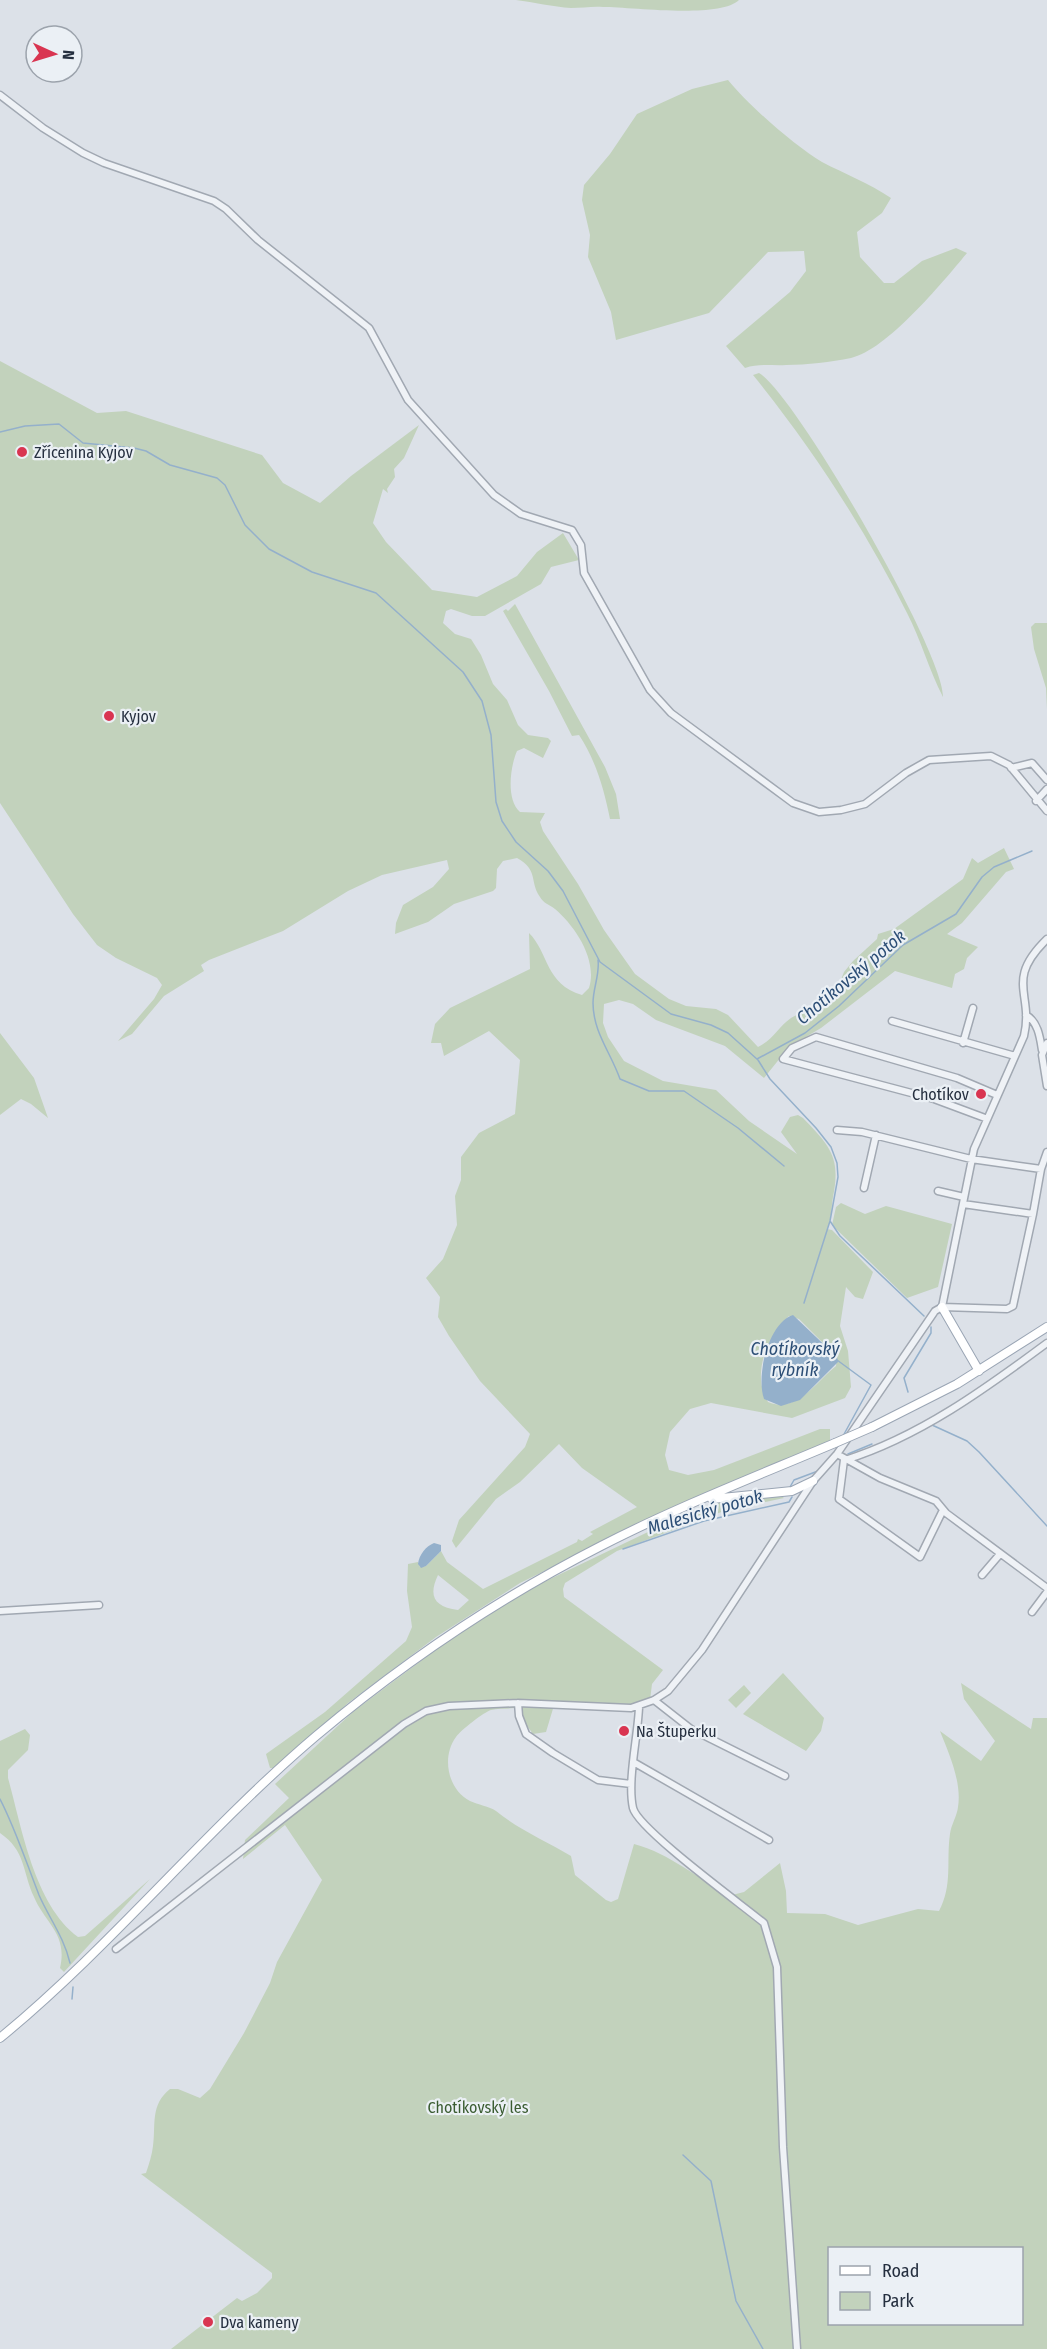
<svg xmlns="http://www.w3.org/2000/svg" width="1047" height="2349" font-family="'Fira Sans Condensed',sans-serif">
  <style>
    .green { fill: #c2d2bc; fill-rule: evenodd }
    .water { fill: #94b0cb }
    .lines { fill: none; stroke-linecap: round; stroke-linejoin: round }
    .stream { stroke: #94b0cb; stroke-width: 1.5 }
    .minor-casing { stroke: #a1a8b2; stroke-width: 9 }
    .major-casing { stroke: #9aa5b4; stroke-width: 10 }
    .minor { stroke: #eff2f6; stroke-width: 6 }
    .major { stroke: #fff; stroke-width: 8 }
    .major-bridge-casing { stroke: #9aa5b4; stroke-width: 10; stroke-linecap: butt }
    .major-bridge { stroke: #fff; stroke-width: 8 }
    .poi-dot { fill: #d93551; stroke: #ebf0f5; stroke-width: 2 }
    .labels { text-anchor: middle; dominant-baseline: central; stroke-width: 4.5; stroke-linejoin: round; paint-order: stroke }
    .poi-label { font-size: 16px; fill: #252f3f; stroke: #ebf0f5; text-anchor: start }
    .park-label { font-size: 16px; fill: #3a5c31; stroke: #ebf0f5 }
    .water-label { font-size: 18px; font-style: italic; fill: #2c4e76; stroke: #ebf0f5 }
  </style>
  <rect width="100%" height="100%" fill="#dce1e8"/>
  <path class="green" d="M516,0H739C720,19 631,7 603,7C593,6 582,8 571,8C553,7 534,2 516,0Z
    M728,80C748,105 795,146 822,162C845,174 869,183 891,198L882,213L857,232L860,257L884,283H894L922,261L956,248L967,253C943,282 887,350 851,358C831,362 807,365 786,365C772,366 759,363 745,368L726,346L790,292L806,271L804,251L768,252L709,313L616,340L611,312L588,257L590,235L582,200L584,185L610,154L637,114L692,89Z
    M0,361L97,413L126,411L262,455L283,483L320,503L351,476L419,425L404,458L394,469L395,477L387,489L388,493L383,489L373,523L386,542L432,590L477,597L517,576L537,552L563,533L579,560L551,567L541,584L485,616H472L451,609L446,611L443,623L455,634L471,639L481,655L493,684L507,700L518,725L528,735L548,738L551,741L543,758L524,748L517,751C510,767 506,800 520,812L545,813L540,822L543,831L578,884L604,930L635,974L669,999L686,1006L716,1009L728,1015L758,1047C774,1039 778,1027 791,1018C802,1011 812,1011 822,1004L826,998L836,992L844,972L853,961L877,939L878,934L894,929L963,879L972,858L978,863L1004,848L1014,869L1006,872L962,923L947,934L978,947L967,958L964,969L955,974L952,988L895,971L821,1028L789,1047L764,1078L725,1046L656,1020L633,1004L619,1000L604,1004L603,1023L608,1037L624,1061L663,1081L716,1090L749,1121L797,1154L781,1132L790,1117L798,1115L803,1118C830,1146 841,1157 833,1197C831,1208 832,1220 827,1229L832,1230L873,1272L863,1299L855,1297L846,1287L840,1326L848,1351L851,1387L845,1398L792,1418L711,1403L690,1409L670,1432L665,1455L669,1470L688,1475L714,1470L820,1429H830V1442L669,1510L520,1583L436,1637L348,1703L277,1768H270L266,1754L325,1712L406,1641L412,1627L407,1591L408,1564L418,1562L420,1567L426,1566L441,1551L447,1562L483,1589L577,1542L578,1539L582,1541L593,1534L590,1532L637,1507L582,1468L559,1444L520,1482L496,1499L456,1548L452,1541L459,1520L525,1447L530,1434L480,1381L449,1336L438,1317L440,1297L426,1278L443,1259L457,1225L455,1196L461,1180V1157L479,1133L515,1114L520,1060L489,1031L444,1056L441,1043H431L435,1024L450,1008L530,969L529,933C549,953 545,984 582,995L589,988C598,960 575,926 555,909C550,905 543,903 540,897C529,881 539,870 517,858L503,861L497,869L496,888L493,891L454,904L428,922L395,934L396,923L403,905L433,887L449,869L447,860L382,875L348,891L283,931L209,960L201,965L204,971L164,996L132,1034L118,1041L154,999L162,985L157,978L116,958L97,945L73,914L0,803ZM789,1316L799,1319L837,1357L836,1366C816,1382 796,1414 768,1402C751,1375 767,1336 789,1316ZM438,1575L469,1600L458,1610C434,1607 428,1596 438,1575Z
    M759,373C796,395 945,654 943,697C929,670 921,640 907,613C865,529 812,448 753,375Z
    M515,604L605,767L616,794L620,819H610C604,789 596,761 579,735L572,736L549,691L503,611L506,609L508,611Z
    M1035,623H1047V709L1046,688L1034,649L1031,627Z
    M0,1033L34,1078L48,1118L31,1104L21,1099L0,1115Z
    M841,1203L865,1214L886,1206L952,1224L938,1287L907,1298L832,1225L836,1207Z
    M780,1495L784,1498L724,1511L617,1551L565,1583L563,1589L564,1597L663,1670L652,1684L650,1700C623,1712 584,1704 555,1702L546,1732L533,1734L514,1708C507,1709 498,1708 491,1710C484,1712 461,1730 456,1737C441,1757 448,1790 470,1801C478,1805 489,1806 496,1811C518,1829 546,1841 571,1856L575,1875L606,1900L611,1902L618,1899L634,1844C670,1853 698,1880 732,1895L744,1892L780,1863L786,1891L787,1913L825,1914L858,1925L918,1909L939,1911C953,1885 946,1861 950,1834C951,1825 957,1816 958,1807C962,1782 949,1754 940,1731L981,1761L995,1741L964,1699L961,1683L1031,1729L1033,1718H1047V2349H171L237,2298L242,2301L257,2293L272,2278V2273L141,2174L146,2173C149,2164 152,2155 153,2146C156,2124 150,2105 170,2089H178L200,2098L210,2089L244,2033L270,1983L277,1962L322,1880L285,1825L243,1859L245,1840L289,1798L275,1784L354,1711L442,1645L525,1591L698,1508L720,1502ZM830,2248H1022V2324H830Z
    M783,1673L824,1718L821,1731L806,1751L743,1714Z
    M744,1685L751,1693L736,1708L728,1700Z
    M25,1729L30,1735L28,1750L8,1770V1778C22,1828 34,1904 78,1937L85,1936L150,1879L64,1972L60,1968C68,1934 45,1923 34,1897C22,1871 26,1851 0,1833V1741Z"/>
  <path class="water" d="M793,1315L837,1357L838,1362L800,1400L781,1406L764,1399C756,1376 768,1323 793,1315Z
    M434,1543L441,1545V1551L426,1566L421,1568L418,1564C419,1555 426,1546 434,1543Z"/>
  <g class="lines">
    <path class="stream" d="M0,432L25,426L59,424L83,443L134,448L146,451L170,465L217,478L225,485L245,525L269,549L312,572L376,593L463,672L482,701L491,735L496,802L502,821L516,842L548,871L563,891L600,962L671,1014L711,1025L728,1033L758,1060L770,1079L816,1128L831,1147L837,1163L838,1177L830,1221L804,1303
      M598,960C600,974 593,988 593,1003C593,1032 611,1053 620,1079L649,1091H684L738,1128L784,1166
      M757,1059L805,1033L839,1006L903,945L956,914L982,877L994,867L1032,851
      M830,1221L840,1236L924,1316
      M837,1360L871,1385L843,1436
      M908,1392L904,1378L931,1333V1327
      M932,1425L967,1441L979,1452L1047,1526
      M848,1454L872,1444
      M790,1487L794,1480L818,1471
      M623,1549L704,1521L789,1502L792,1497
      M0,1799C16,1830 26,1862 39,1895C49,1918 64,1937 70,1963
      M72,1999L73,1987
      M683,2155L711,2181L736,2301L763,2349"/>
    <g class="minor-casing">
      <path id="minor" d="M0,95L43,128L83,153L104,163L214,201L226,209L258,240L369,328L408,400L494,495L521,514L572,530L581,545L584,573L650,690L671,713L793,803L819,812L841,810L865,804L906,773L929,760L991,756L1009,765L1047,811
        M1011,768L1032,763L1047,780
        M1036,801L1047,789
        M1026,1015C1038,1022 1040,1037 1042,1050
        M892,1021L1015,1056
        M963,1043L973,1008
        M1047,1043L1042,1055L1047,1086
        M985,1118L934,1099L783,1059L792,1048L816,1037L957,1078L997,1095
        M837,1130L862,1132L971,1159L1041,1169
        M864,1188L876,1135
        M938,1191L964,1197
        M963,1204L1033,1214L1041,1169L1047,1152
        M942,1307L974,1149L1024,1036C1034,993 1004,981 1047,939
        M837,1454L880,1478L936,1501L946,1513L1047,1588
        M844,1460L839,1499L920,1557L943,1510
        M845,1460C919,1437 985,1389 1047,1343
        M982,1575L1000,1554
        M0,1611L99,1605
        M1032,1612L1047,1592
        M654,1700L691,1729L785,1776
        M518,1703L519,1716L526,1734L553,1753L598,1780L631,1784
        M639,1707C638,1736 627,1781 633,1808C638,1829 741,1904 764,1923L777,1967L783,2147L797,2349
        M635,1763L769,1840
        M116,1949L404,1724L426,1711L449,1706L518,1703L631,1708L654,1700L668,1691L702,1650L813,1481L837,1454L935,1311L942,1307L1007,1309L1013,1306L1033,1214"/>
    </g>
    <g class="major-casing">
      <path id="major" d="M942,1307L979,1371
        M872,1427L957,1384L1047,1327
        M712,1499L792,1491L813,1481
        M0,2038C113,1945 205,1830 316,1736C404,1662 499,1598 601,1546C677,1507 757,1476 835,1443"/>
    </g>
    <use href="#minor" class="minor"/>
    <use href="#major" class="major"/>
    <g class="major-bridge-casing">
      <path id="major-bridge" d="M835,1443L872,1427"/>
    </g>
    <use href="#major-bridge" class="major-bridge"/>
  </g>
  <g class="poi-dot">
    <circle cx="22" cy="452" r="6"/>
    <circle cx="109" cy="716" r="6"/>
    <circle cx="981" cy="1094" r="6"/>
    <circle cx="624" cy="1731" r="6"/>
    <circle cx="208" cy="2322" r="6"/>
  </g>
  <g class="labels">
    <g class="poi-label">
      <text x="34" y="452">Zřícenina Kyjov</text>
      <text x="121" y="716">Kyjov</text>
      <text x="969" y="1094" text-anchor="end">Chotíkov</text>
      <text x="636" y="1731">Na Štuperku</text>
      <text x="220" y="2322">Dva kameny</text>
    </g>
    <g class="park-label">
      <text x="478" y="2107">Chotíkovský les</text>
    </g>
    <g class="water-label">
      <text transform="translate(851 977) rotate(-40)">Chotíkovský potok</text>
      <text x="795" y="1349">Chotíkovský<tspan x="795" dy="21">rybník</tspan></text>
      <text transform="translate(705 1512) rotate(-16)">Malesický potok</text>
    </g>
  </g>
  <rect x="828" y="2247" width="195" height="78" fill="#ebf0f5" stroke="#9ca3ac" stroke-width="1.5"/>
  <rect x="840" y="2266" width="30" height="9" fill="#ffffff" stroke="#9ca3ac" stroke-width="1.5"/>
  <text x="882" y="2277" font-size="18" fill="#252f3f">Road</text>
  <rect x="840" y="2292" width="30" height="18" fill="#c2d2bc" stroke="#9ca3ac" stroke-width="1.5"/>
  <text x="882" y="2307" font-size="18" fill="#252f3f">Park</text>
  <g transform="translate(54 54) rotate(94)"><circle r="28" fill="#ebf0f5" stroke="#9ca3ac" stroke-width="1.5"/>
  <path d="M0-4.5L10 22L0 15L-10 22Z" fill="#d93551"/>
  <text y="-9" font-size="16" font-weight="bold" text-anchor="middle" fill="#252f3f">N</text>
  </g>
</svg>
